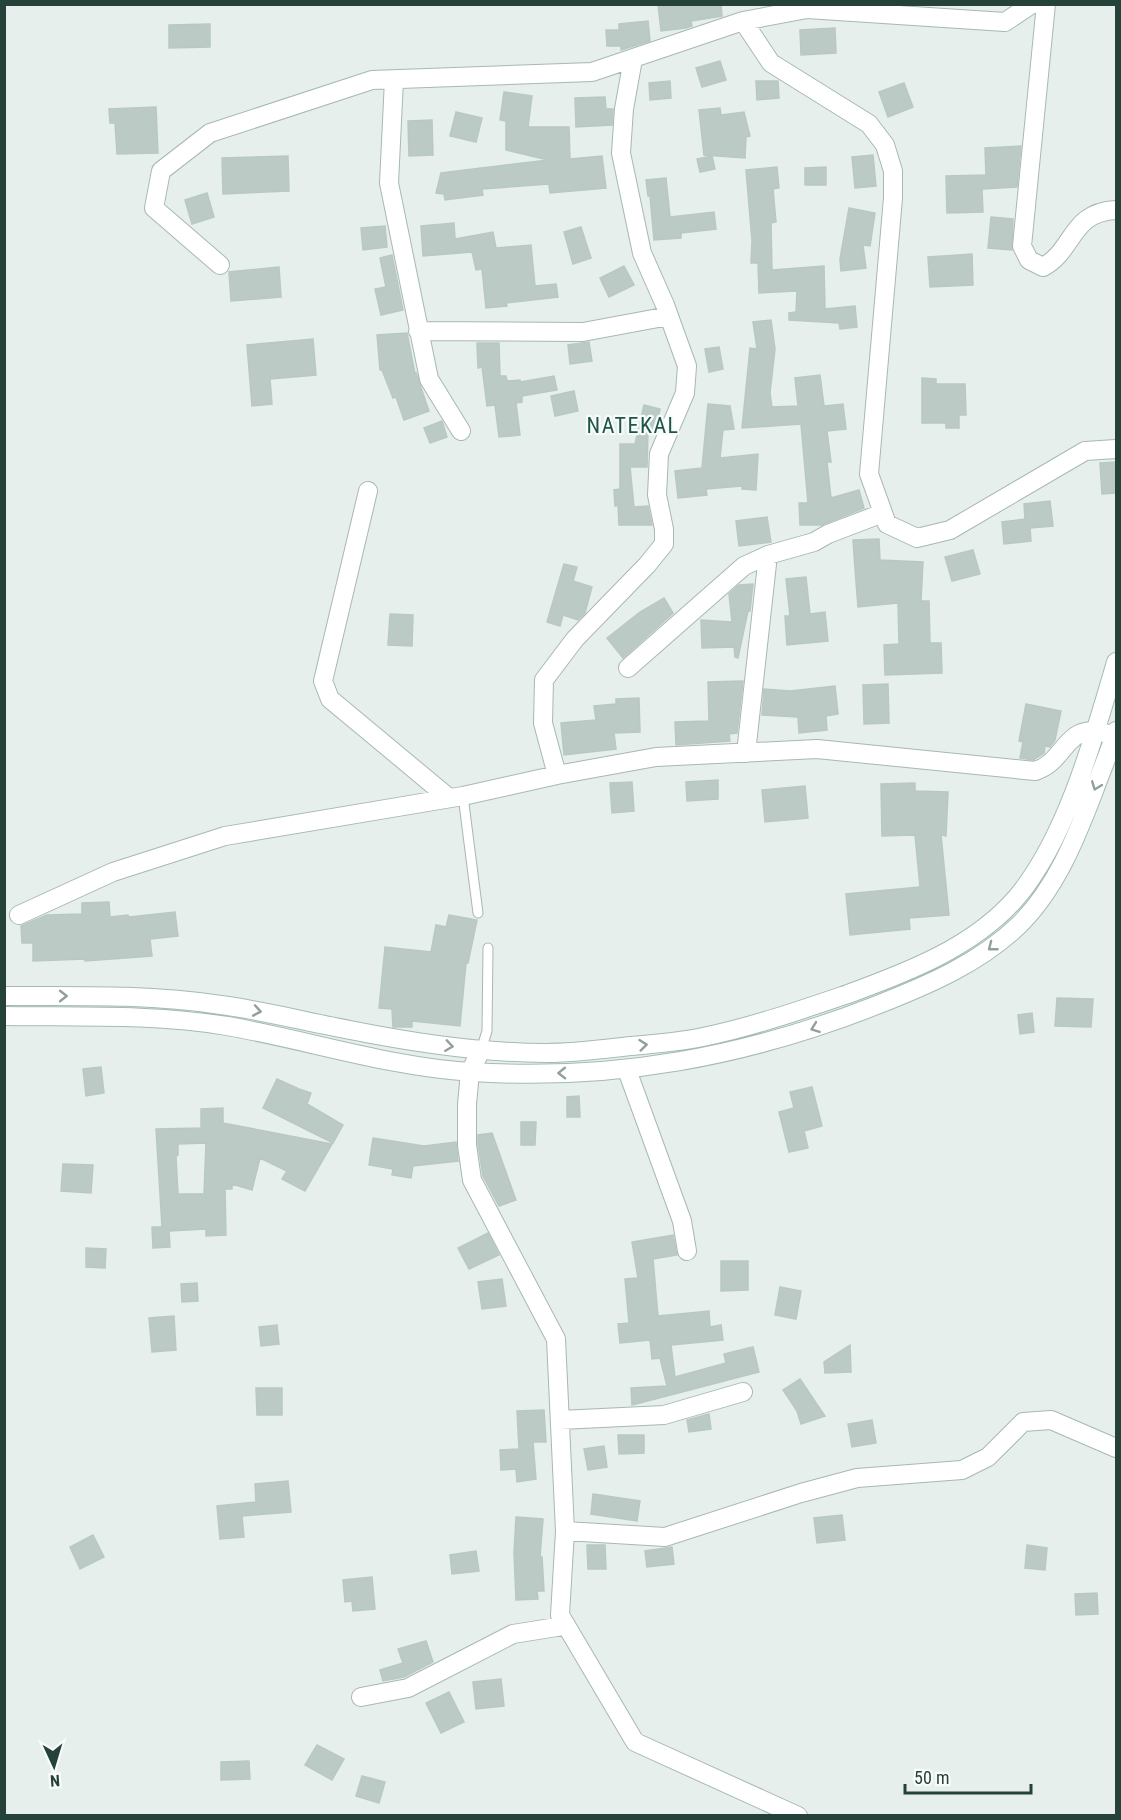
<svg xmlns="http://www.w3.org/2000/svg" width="1121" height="1820" font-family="'Roboto Condensed',sans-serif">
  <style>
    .building { fill: #bbcac4; stroke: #b8c9c2; stroke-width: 1.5; fill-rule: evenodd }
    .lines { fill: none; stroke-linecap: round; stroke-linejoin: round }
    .service-casing { stroke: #a8b8b2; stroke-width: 11 }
    .minor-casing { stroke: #a8b8b2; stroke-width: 20 }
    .secondary-casing { stroke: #a4bbb3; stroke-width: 20 }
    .service { stroke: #fff; stroke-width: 9 }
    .minor { stroke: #fff; stroke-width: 18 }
    .secondary { stroke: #fff; stroke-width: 18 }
    .oneway { stroke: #92a09c }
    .labels { text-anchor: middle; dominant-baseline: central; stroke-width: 4.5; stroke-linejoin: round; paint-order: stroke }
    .quarter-label { font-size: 22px; letter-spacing: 1.5px; fill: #1f5548; stroke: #f7fbf9 }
  </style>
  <rect width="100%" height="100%" fill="#e6efeb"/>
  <path class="building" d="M658,4H721L722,16L691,21L692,26L686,28L661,31Z
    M648,21L650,41L621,50V46H607L606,30H619V24Z
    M210,24V47L169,48V25Z
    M835,28L836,53L801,55L800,30Z
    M720,61L726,80L702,87L696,68Z
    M670,81L671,98L650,100L649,83Z
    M756,81H778L779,98L757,100Z
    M904,83L913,107L888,117L879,92Z
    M504,92L532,96L528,127H569L570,159L602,156L606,188L550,193L549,184L482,189L483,195L445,200L444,194L436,193L441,173L548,160L506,150V121L500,120Z
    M605,97L606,109H613L612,125L576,127L575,98Z
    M156,107L158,153L117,154L115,123H110L109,109Z
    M720,108L721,115L744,112L750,136L746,137L745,158L704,155L699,110Z
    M456,112L482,118L476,142L450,136Z
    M432,120L433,155L409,156L408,121Z
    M1021,146L1017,187L982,189L983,212L947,213L946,176L986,175L985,148Z
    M873,155L876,186L855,188L852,157Z
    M288,156L289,191L223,194L222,158Z
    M712,156L715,169L700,172L697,159Z
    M777,167L779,188L773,189L776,222L771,223L772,270L824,266L825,309L855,306L857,327L840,329L839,323L789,320V313L796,312L797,291L759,293L758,263H751L752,241L746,170Z
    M826,167V185H805V168Z
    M666,178L670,217L714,212L716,229L681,233V238L654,240L650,196H648L646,180Z
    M207,193L214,217L192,224L185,200Z
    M849,208L875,213L870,246L863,245L866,268L841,271L840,259Z
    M991,217L1013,219L1012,250L988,248Z
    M454,223L455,239L493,232L496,248L531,245L535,286L556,284L558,297L506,303L507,306L486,308L482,269L476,270L472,252L423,256L421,226Z
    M385,226L387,247L363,250L361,228Z
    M581,227L591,258L573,264L564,232Z
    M972,254L973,285L930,287L928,257Z
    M392,255L403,310L381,315L375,289L386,287L380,258Z
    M624,266L634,285L609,297L600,278Z
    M279,267L281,297L231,301L229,272Z
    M771,320L775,349L770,393L772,407L798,406L795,378L820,375L824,406L843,404L846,429L827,431L831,462H827L831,498L859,490L864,508L822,525H800L799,503H808L801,424L742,428L750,348L757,349L753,322Z
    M407,333L415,374L416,373L429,411L404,420L396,397L393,398L382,370H380L377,335Z
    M313,339L316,375L270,379L272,404L252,406L247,345Z
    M589,342L592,361L570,364L568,345Z
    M477,343H499L500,376H506L507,381L520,380V382L554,376L557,390L522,396V402L516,403L520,435L499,437L495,405L487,406L482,367L478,368Z
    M719,347L723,369L709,372L705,349Z
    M922,378L936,379V384H965L966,415H959V428H946V423H922Z
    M574,391L578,411L555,416L551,396Z
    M708,404L730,406L734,429L723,430L720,458L758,454L756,490L742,489V486L706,489L707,495L678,498L675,471L702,468Z
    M644,405L660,409L655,433L648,432L647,467H630L634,507L648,506L652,525H619L618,505L615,506L614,490L620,489V444H635Z
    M442,421L447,437L430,443L424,428Z
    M1116,462V493L1102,494L1100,463Z
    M1050,501L1053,526L1030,528L1031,541L1004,544L1002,522L1025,519L1024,504Z
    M767,517L771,542L739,546L736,521Z
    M879,539L880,560L923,562L921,601H929L930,643H941L942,673L885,675L884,645L899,644L898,603L858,607L855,569L853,540Z
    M973,550L980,574L952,581L945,557Z
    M564,564L577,567L573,581L592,587L585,613L578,620L563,615L560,626L547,622Z
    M806,577L810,614L825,612L828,641L787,645L785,616H790L786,579Z
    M753,584L750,611H748L738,658L735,657L734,647L702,648L701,620L732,622L729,594L739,585Z
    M664,598L673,613L623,658L607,638L640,612Z
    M390,614L413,615L412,646L388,645Z
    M743,681L737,733L729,734L730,741L676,745L675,722L709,721L708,682Z
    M888,684L889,723L864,724L863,685Z
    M835,686L838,714L826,716L827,730L799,733L798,717L762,715L764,689L790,691Z
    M639,698L640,732L614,733L616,749L564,755L561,723L596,720L594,706L616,704V699Z
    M1026,704L1061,711L1055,740L1050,747L1045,746L1044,753L1033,760L1020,758L1023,742L1019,741Z
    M718,780V799L687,801L686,782Z
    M632,782L634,811L612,813L610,783Z
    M915,783V791L948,792L946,836L941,835L949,915L909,918L910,929L850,935L846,894L920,887L915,835L882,836L881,784Z
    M805,786L808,818L765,822L762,790Z
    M109,902L110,917L128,915L129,917L175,912L178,936L150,939L152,956L85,961V959L33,961V943H22L21,926L47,915L82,914V903Z
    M449,915L477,920L468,963H466L460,1026L412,1021V1027H393L392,1009L379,1008L385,947L431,952L436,925L446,927Z
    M1057,998L1093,999L1091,1027L1055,1026Z
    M1032,1013L1034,1032L1020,1034L1018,1015Z
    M101,1067L104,1093L86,1096L83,1069Z
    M277,1079L299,1089L311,1093L307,1104L343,1125L333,1143L263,1108Z
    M812,1087L822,1126L804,1131L808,1148L789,1152L779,1112L794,1108L790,1092Z
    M579,1096L580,1117H567V1097Z
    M223,1108V1123L332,1144L305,1191L282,1179L287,1171L260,1158L252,1190L232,1184V1189H225L226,1235L206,1236V1229L169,1231L170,1247L153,1248L152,1227H162L156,1129L201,1128V1109ZM206,1143L204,1194H178L176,1156L178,1155V1144Z
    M521,1122H536L535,1145H521Z
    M492,1133L516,1200L499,1206L483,1176L478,1144V1135Z
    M373,1138L424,1146L456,1142L458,1161L413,1166L411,1178L392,1175L393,1169L369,1165Z
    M63,1164L93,1165L91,1193L61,1191Z
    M488,1233L499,1255L469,1269L458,1248Z
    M673,1235L677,1255L653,1259L658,1316L709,1311L710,1327L721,1325L723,1340L671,1345L675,1377L726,1363L724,1354L753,1347L759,1372L632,1405L631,1388L667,1386L660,1358L652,1359L650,1340L620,1343L618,1324L629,1323L625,1279L638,1278L632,1242Z
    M86,1248L106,1249L105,1268L86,1267Z
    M721,1261H748V1290L721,1291Z
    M502,1279L506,1306L482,1309L478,1282Z
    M197,1283L198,1301L182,1302L181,1284Z
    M780,1287L801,1291L796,1319L775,1315Z
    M174,1316L176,1350L152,1352L149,1318Z
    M277,1325L279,1344L261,1346L259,1327Z
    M850,1345L851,1372L825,1373L824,1362Z
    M800,1379L825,1416L801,1424L797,1411L783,1390Z
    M256,1388H282V1415H257Z
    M544,1410L546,1442H533L536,1479L517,1482L516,1469L501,1470L500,1450L519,1449L517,1411Z
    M709,1414L711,1429L689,1432L687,1420Z
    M872,1420L876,1443L852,1447L848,1424Z
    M618,1435H644V1453L619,1454Z
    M604,1446L607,1467L588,1470L584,1449Z
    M288,1481L291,1512L242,1516L244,1537L220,1539L217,1506L256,1502L255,1484Z
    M593,1494L640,1501L637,1521L591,1514Z
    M842,1515L845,1540L817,1543L814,1518Z
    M516,1517L543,1519L540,1557H542L544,1591H537L538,1599L516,1600L514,1553Z
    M93,1535L104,1557L80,1569L70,1547Z
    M587,1545H605L606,1569H588Z
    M1027,1545L1047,1548L1045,1570L1025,1568Z
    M672,1547L674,1564L647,1567L645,1551Z
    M476,1551L479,1571L452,1574L450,1555Z
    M372,1577L375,1609L353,1611L352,1601L345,1602L343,1580Z
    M1097,1593L1098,1614L1076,1615L1075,1594Z
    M426,1641L433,1662L404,1677L383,1681L380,1670L403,1663L398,1649Z
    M501,1679L504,1706L476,1709L473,1682Z
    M449,1692L464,1722L441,1733L426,1703Z
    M317,1745L344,1759L332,1780L305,1765Z
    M249,1761L250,1779L221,1780V1762Z
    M362,1776L385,1782L379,1803L356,1796Z"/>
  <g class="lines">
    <g class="service-casing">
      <path id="service" d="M463,796L478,913
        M481,1050L487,1031L488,948"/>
    </g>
    <g class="minor-casing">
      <path id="minor" d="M1046,4L1022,246L1029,260L1043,267C1074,251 1070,212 1116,210
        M743,21L771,63L869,124L885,145L893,171V198L869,474L887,524L917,538L950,530L1085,451L1116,449
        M394,80L389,183L429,379L461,431
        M220,265L154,208L161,171L210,133L372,80L592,72L743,21L807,9L1005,22L1032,4
        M418,331L583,332L669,316
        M368,491L323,681L330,699L449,798
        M628,668L744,566L768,555L814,542L828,534L883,513
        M746,753L768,555
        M557,775L543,723L544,680L575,639L647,565L664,544V529L657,495L659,454L685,393L687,366L665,305L642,253L621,153L624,109L633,59
        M19,915L113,872L225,836L463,796L557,775L656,757L817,749L1035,771C1067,762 1064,720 1108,734
        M481,1050L470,1072L467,1104V1145L472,1180L556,1339L565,1531L560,1615L635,1742L798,1816
        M627,1070L682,1221L687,1251
        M560,1420L664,1415L743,1392
        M565,1531L665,1537L801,1493L857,1478L962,1470L988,1457L1023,1422L1051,1420L1116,1448
        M361,1697L408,1688L513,1634L563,1626L560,1615"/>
    </g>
    <g class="secondary-casing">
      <path id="secondary" d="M4,996C77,996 149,994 221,1005C265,1011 307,1022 350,1030C415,1043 480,1053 546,1053C574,1053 603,1049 631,1046C655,1044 679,1042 703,1037C752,1027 801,1010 848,994C908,972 974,947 1017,897C1067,837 1094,737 1116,662
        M4,1016C79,1017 154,1014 227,1026C308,1040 389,1067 472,1072C614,1081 745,1057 877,1005C928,985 980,963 1020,924C1056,888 1076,838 1094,791C1101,771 1110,751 1116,731"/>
    </g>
    <use href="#service" class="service"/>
    <use href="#minor" class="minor"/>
    <use href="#secondary" class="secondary"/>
  </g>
  <defs><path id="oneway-chevron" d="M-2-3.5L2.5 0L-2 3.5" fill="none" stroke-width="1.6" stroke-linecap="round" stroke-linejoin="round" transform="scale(1.5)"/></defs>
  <g class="oneway">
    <use href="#oneway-chevron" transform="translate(1096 786) rotate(111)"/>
    <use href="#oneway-chevron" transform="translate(992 947) rotate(142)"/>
    <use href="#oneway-chevron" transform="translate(63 996)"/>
    <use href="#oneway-chevron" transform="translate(257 1011) rotate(10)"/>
    <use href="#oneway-chevron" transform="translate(815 1028) rotate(160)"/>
    <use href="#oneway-chevron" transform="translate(643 1045) rotate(-6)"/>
    <use href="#oneway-chevron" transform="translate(449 1046) rotate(8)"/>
    <use href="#oneway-chevron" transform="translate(562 1073) rotate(179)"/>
  </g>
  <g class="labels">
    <g class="quarter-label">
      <text x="633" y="425">NATEKAL</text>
    </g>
  </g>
  <rect width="1121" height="1820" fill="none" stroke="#24423a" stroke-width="12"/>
  <g transform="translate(54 1766) rotate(176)" stroke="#f7fbf9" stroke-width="4.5" paint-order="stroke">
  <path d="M0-4.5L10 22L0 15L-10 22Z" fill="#24423a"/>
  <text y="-9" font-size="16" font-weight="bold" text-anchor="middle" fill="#24423a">N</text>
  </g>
  <path d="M905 1784v9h126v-9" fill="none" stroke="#24423a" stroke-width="3"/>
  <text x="914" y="1784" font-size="18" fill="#24423a" stroke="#f7fbf9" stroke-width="4.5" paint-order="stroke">50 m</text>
</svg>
